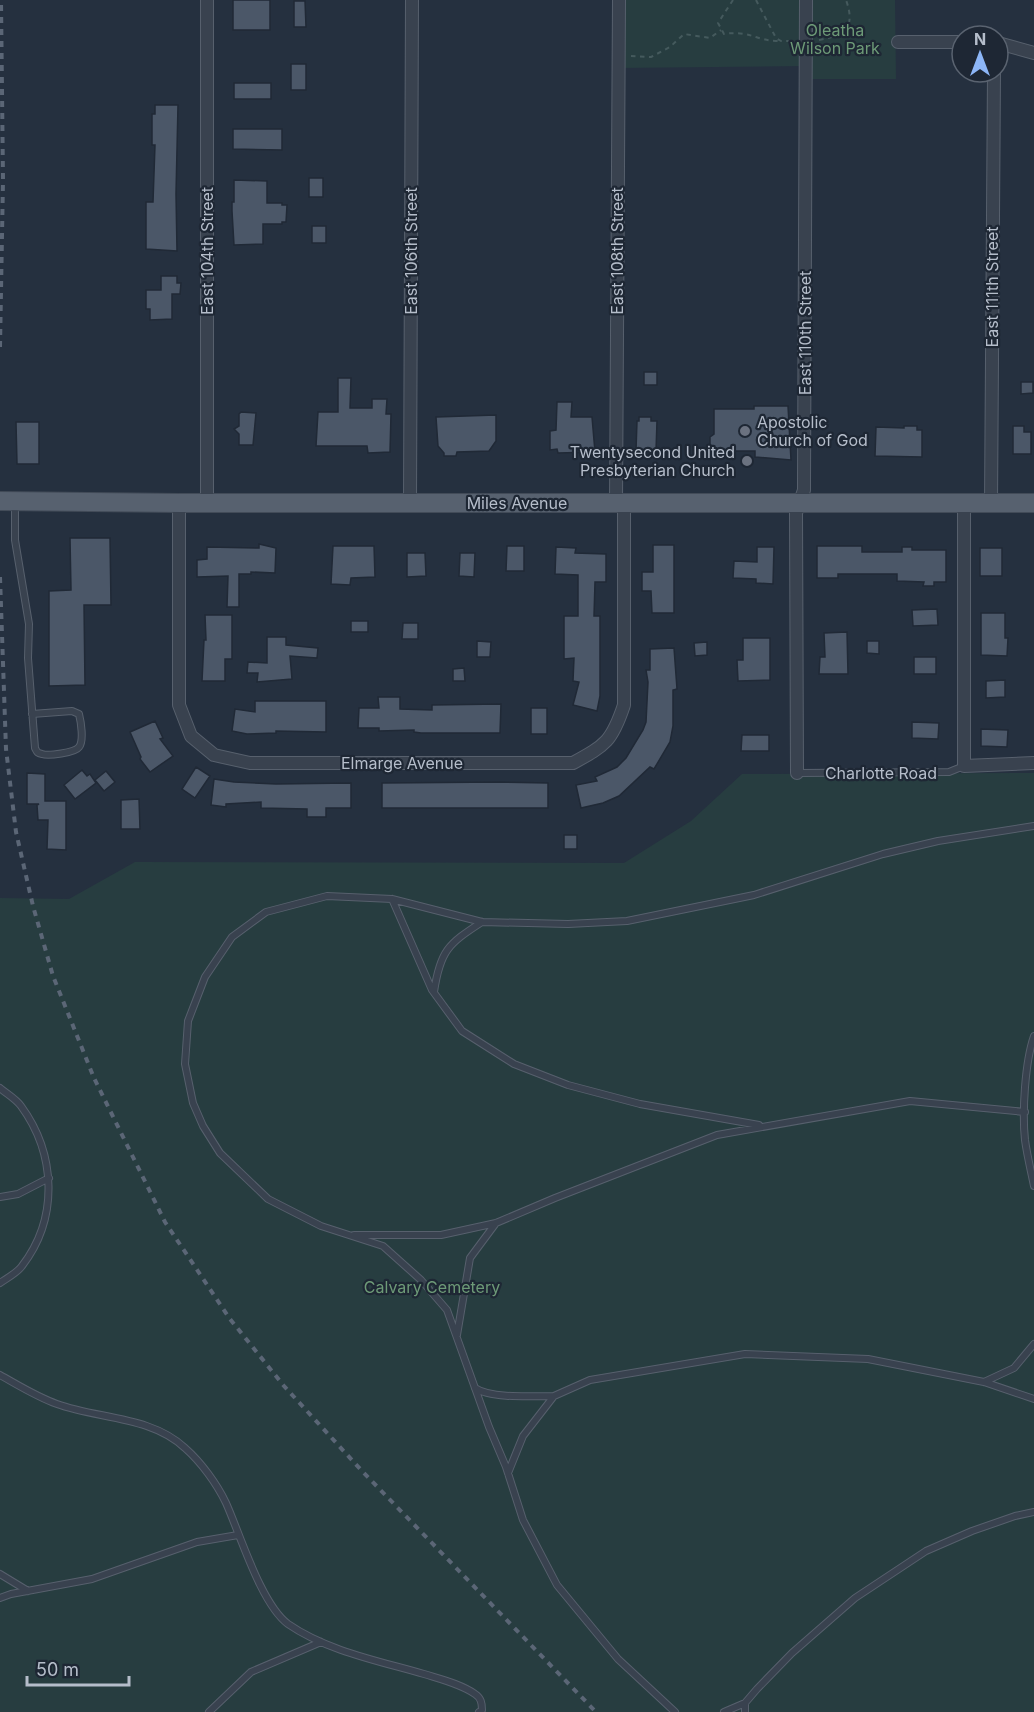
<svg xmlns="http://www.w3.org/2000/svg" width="1034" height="1712" font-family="Inter,sans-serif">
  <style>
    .green { fill: #273d40 }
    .building { fill: #4b5768; stroke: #202936; stroke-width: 1.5 }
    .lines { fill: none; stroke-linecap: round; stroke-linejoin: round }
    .lane-casing { stroke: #57606d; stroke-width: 8 }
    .street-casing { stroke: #57606d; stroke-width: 14 }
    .primary-casing { stroke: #424b58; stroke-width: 20 }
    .path { stroke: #455a5d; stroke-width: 2; stroke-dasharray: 4.5 4.5; stroke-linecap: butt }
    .lane { stroke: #39424f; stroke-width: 6 }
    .street { stroke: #39424f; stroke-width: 12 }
    .primary { stroke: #57616f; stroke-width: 18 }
    .rail { stroke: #5b6676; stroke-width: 4; stroke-dasharray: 6 6; stroke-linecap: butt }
    .worship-dot { fill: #6b7280; stroke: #1e2734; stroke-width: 2 }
    .labels { text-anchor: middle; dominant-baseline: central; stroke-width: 4.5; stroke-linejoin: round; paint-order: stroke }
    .park-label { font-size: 16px; fill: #6d9a77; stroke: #1e2734 }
    .street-label { font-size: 16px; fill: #b5bdca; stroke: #1e2734 }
    .poi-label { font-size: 16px; fill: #b5bdca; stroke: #1e2734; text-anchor: start }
  </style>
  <rect width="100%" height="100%" fill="#25303f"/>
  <path class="green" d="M619,0H895L896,79H806L805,66L618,68Z
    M1034,773V1712H0V898L69,899L135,862L624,863L691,821L742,774Z"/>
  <path class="building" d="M233,0H270V30H233Z
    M294,1H305L306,27H294Z
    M291,64H306V90H291Z
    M234,83H271V99H234Z
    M155,105H178L176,194L177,251L146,249V202H153L155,145H152V114H155Z
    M233,129H282V150L233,149Z
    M309,178H323V197H309Z
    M234,180L267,181V203H282V205H287L286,222H282V224H263V244L234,245L232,211V202H234Z
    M312,226H326V243H312Z
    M161,276H177V283H181L180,294H172V319L150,320V309H146V290H161Z
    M644,372H657V385H644Z
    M338,378H351L350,408H372V399H387L386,414H391L390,452L368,453L367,446H316L318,412H338Z
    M1021,382H1033V393L1021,394Z
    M557,402H572L571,417H592L595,452L558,453L557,449L550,450V431L556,430Z
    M754,406H788L791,460L755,457V451H712V448H710V437L714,434V409H754Z
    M241,412L256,413L253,445H239V434L234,429L239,426V414Z
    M496,415V441L489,451L457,452L456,456H444V453L438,446L436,417Z
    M639,417H651V421H657L656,451L636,450L637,421H639Z
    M16,422H39V464H17Z
    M904,426H917V430H922V457L875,456L876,427L904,428Z
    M1013,426H1024V432H1031V454H1013Z
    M70,538H110L111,605H84L85,685L49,686V591L71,590Z
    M259,544L276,548L275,573L251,572V574H239V607H227L228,576L197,577V560L207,559V547L259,548Z
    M653,545H674V613H652L651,591H642V572H653Z
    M333,546H374L375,577L351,578L350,585L331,584Z
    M507,546H524V571H506Z
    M817,546H862V552H902V547H912V550H946V582H934V586H923L924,582L897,581V574H838V578H817Z
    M556,547L576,548L575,553L606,554V582H595L594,616H600V696L597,711L573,705L579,682L573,681L574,658L564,659V616H578V575L555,574Z
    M757,547H774L773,584L756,583V579L733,578L734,561L757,562Z
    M980,548H1002V576H980Z
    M407,553H425L426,576L407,577Z
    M460,553H475L474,577L459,576Z
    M937,609L938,625L913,626L912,610Z
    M981,613H1005V638H1008L1007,656L981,655Z
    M205,615H232V659H225V681H202L204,640H206Z
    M351,621H368V632H351Z
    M403,623H418V639H402Z
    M847,632L848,674H819L820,657H825L824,633Z
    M267,637H286V645L318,648L317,658L290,656L292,679L257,682L258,673H247L248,662L267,663Z
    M743,638H770V680L738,681L737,660H743Z
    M477,641L491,642L490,657H477Z
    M867,641H879V654L867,653Z
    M707,642V655L695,656L694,643Z
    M674,648L677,689L673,690V726L670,742L654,769L650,767L619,796L603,803L581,808L576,785L597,781L595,777L617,767L626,758L643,730L646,722L648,682L646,670H650V649Z
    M914,657H936V674H914Z
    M464,668L465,681H453V669Z
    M1005,680V697L986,698V681Z
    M378,697H400V709L432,710V705L501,704L500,733H421L414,732V730L379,731V728H358L359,708H379Z
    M255,701H326V732L276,731V733L247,734L232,731L235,709L255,712Z
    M531,708H547V734H531Z
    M155,721L163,738L160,739L173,756L150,772L140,759L141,757L130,732Z
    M912,722L939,723L938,739L912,738Z
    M981,729L1008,730L1007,747L981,746Z
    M742,735H769V751H741Z
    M196,767L210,776L195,798L182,789Z
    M82,770L87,776L90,774L96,783L75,799L64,785Z
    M106,771L115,782L104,791L95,780Z
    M27,773L45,774V801H66V850L47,849L48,820H38L37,805L39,804H27Z
    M214,779L234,782L276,784L351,783V808H326V817H307V809L261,808V802L226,804V807L211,805Z
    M502,782L548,783V808H382V783Z
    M139,799L140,829H121V800Z
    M564,835H577V849H564Z"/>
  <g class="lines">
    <g class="lane-casing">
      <path id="lane" d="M15,504V540L29,624L28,658L35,748C37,752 37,753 42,754C48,756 75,753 79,747C84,741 81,722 79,714L72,711L32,714
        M797,773L949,772L964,766
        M392,899L432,990L462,1031L514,1064L568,1085L640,1104L759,1125
        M434,992C440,951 448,944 482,922
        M1034,1036C1025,1062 1022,1112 1025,1140C1027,1155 1031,1171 1034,1186
        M0,1088C7,1094 16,1099 21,1106C56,1154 59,1218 22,1266C17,1273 7,1278 0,1283
        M0,1197L18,1194L49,1178
        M354,1235H441L496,1223L555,1198L717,1135L910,1101L1025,1112
        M457,1335L470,1258L496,1223
        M0,1375C18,1385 37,1397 57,1404C98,1419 151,1416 185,1448C201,1462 217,1484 226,1503C240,1534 261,1604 288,1624C327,1651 379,1661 424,1674C440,1679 461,1684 475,1694C481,1698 482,1703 482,1710L479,1712
        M984,1382L1014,1368L1034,1344
        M475,1388C491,1399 535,1396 554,1396
        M508,1473L523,1436L554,1396L590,1380L745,1354L868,1359L984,1382L1034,1399
        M0,1574L28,1591
        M0,1598L11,1594L92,1579L197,1542L238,1535
        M209,1712L251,1672L321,1642
        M675,1712L618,1659L557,1585L523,1520L506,1467L489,1427L447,1310L421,1280L383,1246L321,1226L268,1199L220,1153L203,1126L193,1103L185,1064L188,1021L205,977L232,937L266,912L327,896L392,899L482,922L568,924L627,921L754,895L883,854L938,841L1034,826
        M724,1712L745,1703
        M745,1712V1703L757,1689L792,1653L855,1598L926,1551L972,1531L1015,1516L1034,1512"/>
    </g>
    <g class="street-casing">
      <path id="street" d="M207,0V503
        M898,42H962
        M998,43L1034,53
        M179,503V705L191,736L214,755L250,763H573C606,745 612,741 624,705V503
        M410,503L412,0
        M616,503L619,0
        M964,503V766L1034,763
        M991,503L994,72
        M797,773L796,513L804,490V482L806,0"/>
    </g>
    <g class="primary-casing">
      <path id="primary" d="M0,501L179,503H1034"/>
    </g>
    <path class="path" d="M733,0L718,23L724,34C749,30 757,41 778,41
      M756,0L776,38L781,41H793
      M819,40C845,35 856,28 846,0
      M631,56L651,57L670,47L684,34L710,38L721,30"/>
    <use href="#lane" class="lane"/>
    <use href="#street" class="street"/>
    <use href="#primary" class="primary"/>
    <path class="rail" d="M0,347L3,180L1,0
      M0,577L6,749L16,832L33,906L53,976L94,1078L165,1222L230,1319L284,1386L362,1471L596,1712"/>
  </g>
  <g class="worship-dot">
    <circle cx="745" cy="431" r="6"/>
    <circle cx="747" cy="461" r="6"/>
  </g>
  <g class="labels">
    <g class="park-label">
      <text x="835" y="30">Oleatha<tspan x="835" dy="18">Wilson Park</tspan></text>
      <text x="432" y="1287">Calvary Cemetery</text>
    </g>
    <g class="street-label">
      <text transform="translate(207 251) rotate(-90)">East 104th Street</text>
      <text transform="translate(411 251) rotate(-90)">East 106th Street</text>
      <text transform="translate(617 251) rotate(-90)">East 108th Street</text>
      <text transform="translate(992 287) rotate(-90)">East 111th Street</text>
      <text transform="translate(805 333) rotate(-90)">East 110th Street</text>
      <text x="517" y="503">Miles Avenue</text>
      <text x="402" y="763">Elmarge Avenue</text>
      <text x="881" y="773">Charlotte Road</text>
    </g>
    <g class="poi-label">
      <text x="757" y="422">Apostolic<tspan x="757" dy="18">Church of God</tspan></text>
      <text x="735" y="452" text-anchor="end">Twentysecond United<tspan x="735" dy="18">Presbyterian Church</tspan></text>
    </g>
  </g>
  <g transform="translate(980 54)"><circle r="28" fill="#1e2734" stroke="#5a6370" stroke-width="1.5"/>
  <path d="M0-4.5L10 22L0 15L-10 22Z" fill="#8db6f7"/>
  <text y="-9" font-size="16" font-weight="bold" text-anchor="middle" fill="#b5bdca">N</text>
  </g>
  <path d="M27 1676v9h102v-9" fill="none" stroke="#b5bdca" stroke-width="3"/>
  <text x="36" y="1676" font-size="18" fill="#b5bdca" stroke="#1e2734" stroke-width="4.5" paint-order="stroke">50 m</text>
</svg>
